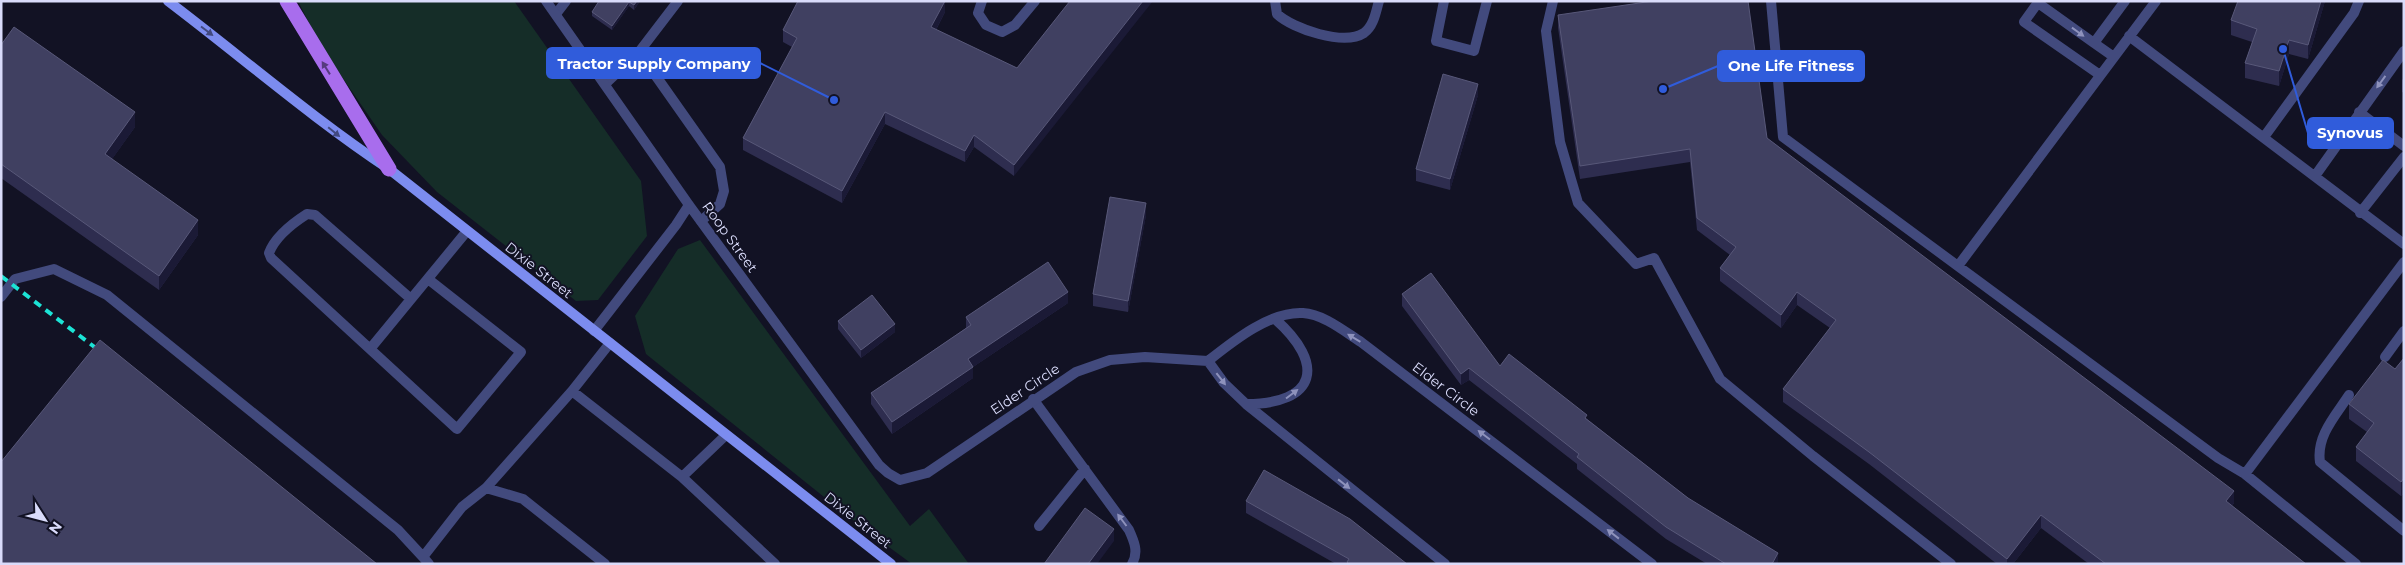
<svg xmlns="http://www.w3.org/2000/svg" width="2405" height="565" font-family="Montserrat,sans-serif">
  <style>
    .green { fill: #152d28 }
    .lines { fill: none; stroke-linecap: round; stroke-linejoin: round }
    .lane { stroke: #424a7d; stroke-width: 10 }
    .street { stroke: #424a7d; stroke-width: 10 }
    .secondary { stroke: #7c8cef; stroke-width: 10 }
    .primary { stroke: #a86ded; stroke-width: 15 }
    .rail { stroke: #1ce3d5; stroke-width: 4; stroke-dasharray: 8 6; stroke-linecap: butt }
    .wall { fill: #2e2d4f }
    .shaded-wall { fill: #1b1a36 }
    .building { fill: #404061; stroke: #585879 }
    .oneway { fill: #42497f }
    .oneway2 { fill: #8e92bc }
    .oneway3 { fill: #563b7e }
    .labels { text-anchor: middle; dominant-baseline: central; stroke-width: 4; stroke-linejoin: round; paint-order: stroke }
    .street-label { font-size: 14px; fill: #d9dbfa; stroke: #121224 }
    .leader { fill: none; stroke: #305cdb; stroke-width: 2 }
    .callout-dot { fill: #305cdb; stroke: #121224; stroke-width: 2 }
    .callout { fill: #305cdb; stroke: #305cdb; stroke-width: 2 }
    .callout-label { font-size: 15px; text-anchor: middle; font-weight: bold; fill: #fff }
  </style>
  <rect width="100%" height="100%" fill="#121224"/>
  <path class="green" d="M298,1H514L641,181L647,236L598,300L576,301L437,192L382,135L320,45Z
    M700,240L910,526L929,509L969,564H912L859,525L646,354L635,316L678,249Z"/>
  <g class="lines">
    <path class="lane" d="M982,1L978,13L986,25L1002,32L1015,25L1035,1
      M1275,1L1277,14C1293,29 1344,46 1364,33C1374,26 1376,11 1379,1
      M1444,1L1436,41L1474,51L1487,1
      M1553,1L1546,31L1560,142L1578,203L1636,264L1654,258L1720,379L1813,456L1951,564
      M1771,1L1783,137L2218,458L2245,474L2404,262
      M2039,1L2024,22L2100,75
      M2038,3L2094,43L2125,1
      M556,14L566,1
      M2129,36L2404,244
      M2094,43L2114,57
      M639,52L720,167L724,191L720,204L701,221
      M605,84L639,52L678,1
      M2359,112L2404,146
      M2264,137L2354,13L2359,1
      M2315,176L2404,51
      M2360,213L2404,157
      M1958,266L2156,1
      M428,279L521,352L457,429L370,349L467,231
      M1,297L15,279L54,269L107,295L398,530L423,557
      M370,349L271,258L269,253C275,237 293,223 307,214L315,215L411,299
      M2385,357L2404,331
      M572,391L610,343
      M2349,395C2336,415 2316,436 2320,462L2404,531
      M1033,399L1129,530C1134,541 1139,552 1132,564
      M726,435L682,477L775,564
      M2245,474L2356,564
      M486,488L572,391L682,477
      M1039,526L1085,469
      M429,564L423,557L462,507L486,488L523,499L605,564"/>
    <path class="street" d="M546,1L689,205L879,465L888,473L900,480L927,473L1076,372L1110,360L1145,357L1208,361
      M594,331L676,225L689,205
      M1246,404C1317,404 1326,364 1275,319
      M1445,564L1246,404L1224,383L1208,361C1232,342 1270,311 1303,313C1323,314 1344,331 1361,342L1652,564"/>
    <path class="secondary" d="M168,1C242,57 312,118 389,169L891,564"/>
    <path class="primary" d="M287,1L389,169"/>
    <path class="rail" d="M1,276L105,355"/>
  </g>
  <path class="wall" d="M599,1H640L634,10L629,6L612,30L592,16V12Z
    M945,1V12L936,30L1017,68L1014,176L974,147L965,162L885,124L842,203L743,150V138L792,47L783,42V30Z
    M2325,1L2308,59L2289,54L2279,86L2245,78V63L2252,42L2231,35V20Z
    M1558,15L1767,138L2234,503L2232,506L2306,564H2089L2041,528L2013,564H1997L1869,464L1783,402V389L1830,328L1797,305L1781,328L1720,281V268L1730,255L1697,230L1690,162L1580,179L1558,28Z
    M1,45L135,127L112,159L198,235L159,290L1,178Z
    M2404,78V93L2402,92V80Z
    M1478,95L1450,190L1416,181V169Z
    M1146,215L1128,312L1093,306V294Z
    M1402,294L1500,366L1587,419L1688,498L1778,564H1707L1666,539L1577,469V464L1469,380L1461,385L1402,306Z
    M1068,303L973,367V378L892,434L871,404V393L966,328V317Z
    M838,321L895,332L861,358L838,329Z
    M2404,358V493L2401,496L2356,461V447L2367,432L2349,419V404L2395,369Z
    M1246,501L1407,564H1336L1246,513Z"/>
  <path class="shaded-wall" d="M637,1H640L634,10V5Z
    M945,1V12L931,39V27Z
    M1143,1H1153L1014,176V165Z
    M2321,1H2325L2308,59V45Z
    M629,2V6L612,30V26Z
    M2289,40V54L2279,86V71Z
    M1478,84V95L1450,190V179Z
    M135,112V127L105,169V154Z
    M885,112V124L842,203V191Z
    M974,135V147L965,162V151Z
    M1146,203V215L1128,312V301Z
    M198,220V235L159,290V276Z
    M1068,292V303L973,367V378L892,434V422L968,359Z
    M1797,292V305L1781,328V315Z
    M895,324V332L861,358V350Z
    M1469,368V380L1461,385V374Z
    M2404,478V493L2401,496V482Z
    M2234,491V503L2226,514V501Z
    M2041,515V528L2013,564H2007V559Z
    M1114,529V541L1097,564H1088Z
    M1778,553V564H1772Z"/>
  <path class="building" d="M599,1H637L634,5L629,2L612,26L592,12Z
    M798,1H945L931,27L1017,68L1070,1H1143L1014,165L974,135L965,151L885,112L842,191L743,138L797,38L783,30Z
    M1653,1H1748L1767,138L2234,491L2226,501L2306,564H2106L2041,515L2007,559L1869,452L1783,389L1836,320L1797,292L1781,315L1720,268L1736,247L1697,218L1690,149L1580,166L1558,15Z
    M2238,1H2321L2308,45L2289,40L2279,71L2245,63L2257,29L2231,20Z
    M14,27L135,112L105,154L198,220L159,276L1,164V45Z
    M1443,74L1478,84L1450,179L1416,169Z
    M1110,197L1146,203L1128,301L1093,294Z
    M1048,262L1068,292L968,359L973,367L892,422L871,393L971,325L966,317Z
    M1431,273L1500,366L1509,354L1587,415L1585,418L1688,498L1778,553L1772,564H1726L1666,527L1577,457L1579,454L1469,368L1461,374L1402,294Z
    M872,295L895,324L861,350L838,321Z
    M100,340L377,564H1V462Z
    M2404,358V478L2401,482L2356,447L2374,423L2349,404L2383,360L2395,369Z
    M1264,470L1350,519L1407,564H1349L1347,562L1349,559L1246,501Z
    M1085,508L1114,529L1088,564H1044Z"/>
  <defs><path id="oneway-solid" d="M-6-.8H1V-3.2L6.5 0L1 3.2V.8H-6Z" transform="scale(1.25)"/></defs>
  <g class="oneway">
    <use href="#oneway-solid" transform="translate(207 31) rotate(37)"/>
    <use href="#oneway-solid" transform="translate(334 132) rotate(39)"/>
  </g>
  <g class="oneway2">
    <use href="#oneway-solid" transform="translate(2078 32) rotate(36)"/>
    <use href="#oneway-solid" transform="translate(2381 82) rotate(126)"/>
    <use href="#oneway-solid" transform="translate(1354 338) rotate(-149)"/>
    <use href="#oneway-solid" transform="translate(1221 379) rotate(52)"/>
    <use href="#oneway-solid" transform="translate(1292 394) rotate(-37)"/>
    <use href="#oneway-solid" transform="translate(1484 435) rotate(-143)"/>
    <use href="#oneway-solid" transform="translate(1344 484) rotate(38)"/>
    <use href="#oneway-solid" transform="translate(1122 520) rotate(-127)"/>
    <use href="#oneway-solid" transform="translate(1613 534) rotate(-142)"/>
  </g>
  <use class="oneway3" href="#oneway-solid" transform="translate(326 68) rotate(-122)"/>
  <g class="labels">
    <g class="street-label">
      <text transform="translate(730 237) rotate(54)">Roop Street</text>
      <text transform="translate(539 270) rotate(38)">Dixie Street</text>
      <text transform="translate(1025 389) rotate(-34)">Elder Circle</text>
      <text transform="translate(1446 389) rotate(37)">Elder Circle</text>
      <text transform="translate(858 520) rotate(38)">Dixie Street</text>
    </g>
  </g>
  <path class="leader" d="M834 100L760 63M1663 89L1718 66M2283 49L2308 133"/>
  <g class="callout-dot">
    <circle cx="834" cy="100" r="5"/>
    <circle cx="1663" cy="89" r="5"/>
    <circle cx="2283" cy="49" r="5"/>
  </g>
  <g class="callout">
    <rect x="547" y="48" width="213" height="30" rx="5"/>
    <rect x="1718" y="51" width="146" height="30" rx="5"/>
    <rect x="2308" y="118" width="85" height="30" rx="5"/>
  </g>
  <g class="callout-label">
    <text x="654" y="69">Tractor Supply Company</text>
    <text x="1791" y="71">One Life Fitness</text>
    <text x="2350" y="138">Synovus</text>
  </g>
  <rect width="2405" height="565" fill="none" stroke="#d9dbfa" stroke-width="5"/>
  <g transform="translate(45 520) rotate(126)" stroke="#121224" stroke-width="4" paint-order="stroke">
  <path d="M0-4L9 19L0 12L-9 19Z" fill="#d9dbfa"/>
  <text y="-8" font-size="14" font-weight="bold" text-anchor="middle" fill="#d9dbfa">N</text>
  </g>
</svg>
